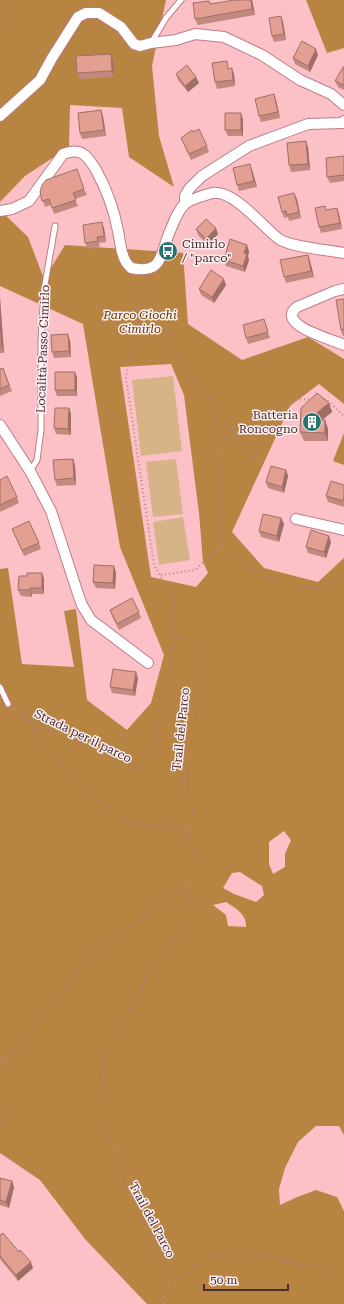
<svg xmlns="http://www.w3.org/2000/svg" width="344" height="1304" font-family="'Roboto Serif',serif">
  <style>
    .green { fill: #d7b388 }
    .forest { fill: #b88441; fill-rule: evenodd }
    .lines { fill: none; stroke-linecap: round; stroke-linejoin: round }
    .service-casing { stroke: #bf7c85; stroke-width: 7 }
    .minor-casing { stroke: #bf7c85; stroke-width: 12 }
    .path { stroke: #b28489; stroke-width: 2; stroke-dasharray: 1 3; stroke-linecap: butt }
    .service { stroke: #fff; stroke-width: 5 }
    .minor { stroke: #fff; stroke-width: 10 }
    .wall { fill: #c2897e }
    .shaded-wall { fill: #9e6f66 }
    .building { fill: #e29f92; stroke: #9e6f66 }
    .labels { text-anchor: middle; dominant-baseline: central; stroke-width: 3; stroke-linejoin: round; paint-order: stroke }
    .poi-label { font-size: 12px; fill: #482c2f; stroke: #feeff0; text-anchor: start }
    .park-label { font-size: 12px; font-style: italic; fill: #5c3900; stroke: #feeff0 }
    .street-label { font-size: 12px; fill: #482c2f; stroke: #feeff0 }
  </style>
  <rect width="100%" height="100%" fill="#fbc1c7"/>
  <path class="green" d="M173,376L182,451L141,456L132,380Z
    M176,459L183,514L153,517L146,462Z
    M183,517L190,560L159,565L153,522Z"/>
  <path class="forest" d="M0,0H166L152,66L159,136L174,187L129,157L122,108L70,105L69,147L25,176L0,202Z
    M306,0H344V48L327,53Z
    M0,210L28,237L44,279L65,245L183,253L188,324L242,360L308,337L344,359V404L319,384L290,406L232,532L264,568L318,582L344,558V1135L339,1126H316L298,1142L285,1168L279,1189L280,1205L295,1198L316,1190L337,1197L344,1211V1304H147L85,1239L40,1180L0,1153V569L8,568L22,664L74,667L64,611L76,609L87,700L127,730L151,703L164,655L120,547L83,324L0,286ZM171,364L184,395L199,513L203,562L208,573L196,587L151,577L120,367ZM284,831L291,840L285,854V867L273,874L269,864V842ZM240,872L262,886L264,895L256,902L234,894L223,888L232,873ZM226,902C235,908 247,914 246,927L228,926L226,915L213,905Z
    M344,433V465L333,461Z"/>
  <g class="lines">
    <g class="service-casing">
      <path id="service" d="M151,43L166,18L181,0
        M30,471L37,460L41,430V341L44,290L55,226
        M0,687L8,704"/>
    </g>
    <g class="minor-casing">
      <path id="minor" d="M0,116L40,80L52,58L78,17L86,13H99L121,27L134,44L140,46L151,43L176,40L195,34L224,37L262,55L300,80L331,94L344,105
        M185,204V196L189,189L202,176L249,146L308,124L343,123L344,121
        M0,211L12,209L29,201L63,154C81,147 87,155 96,170C107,190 114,209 118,231C120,239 120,248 123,255C124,260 127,264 131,268C161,274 160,258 168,236C170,230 173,225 175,219C178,214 180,208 185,204C189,200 207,194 213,193C234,190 263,227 279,239C290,247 329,250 344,253
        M344,289L335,291L297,307C274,325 335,340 344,345
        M0,425L30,471L51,511L79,597L82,605L91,620L148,663
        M296,519L344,530"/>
    </g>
    <path class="path" d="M0,27L18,0
      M146,278L153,298L175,351L215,407L213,430L219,456L231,426L252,459L266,438L279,413L294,400L312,399
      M324,399L327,400L344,416
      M220,544L226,554L265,577L306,589H324L344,572
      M161,575L195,570L216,551L220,544L222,477L219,456
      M14,709C26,717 35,725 48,730C60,735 73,737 84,744C101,754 113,764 133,770L142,764L151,751L170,685L174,599L154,565L126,378L142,279
      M22,716L54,756L102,807L141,826L186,829
      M0,1058L7,1061C15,1084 6,1108 0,1131
      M7,1061L86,960L189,883
      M169,1286L190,1270L214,1254L255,1255L344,1273
      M164,1304L162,1300L169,1286V1277L166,1265L153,1247L136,1206L125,1186L121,1182L120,1176L122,1159L119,1152L101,1129L97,1109L102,1096L104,1058L112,1038L124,1016L142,989L147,970L156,963L173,939L180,933L192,916L195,914L196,909L187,897C188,883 196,870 195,857C194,846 187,837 187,827C187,819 199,814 191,805C189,803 186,802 184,800L185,779L184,763L193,721L196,649L172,631"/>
    <use href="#service" class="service"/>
    <use href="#minor" class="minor"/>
  </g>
  <path class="wall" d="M252,0L255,15L198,25L195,19L209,1L211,4Z
    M281,16L283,22L286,40L274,42L272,36Z
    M111,54L113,60L114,77L80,79L77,73Z
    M318,55L310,72L295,64L293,58Z
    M229,67V69L234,74L235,86L217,89L215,82Z
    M344,67V90L338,87L335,81Z
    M176,74L196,77L199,83L188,92L178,80Z
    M274,94L276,100L280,118L261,122L259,116Z
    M101,110L103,116L106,136L82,139L80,133Z
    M243,119V136H228L225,130Z
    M193,132L207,146L209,152L191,160L181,138Z
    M308,147L310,170L291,172L289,165Z
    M344,156V181L330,183L327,177Z
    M252,170L257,187L239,191L237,185Z
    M84,189L87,195L75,199L78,206L54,214L51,205L45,207L40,192Z
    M294,193L301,218L289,221L288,217L284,218L282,212Z
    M326,210L339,214L342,229L321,233L319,227Z
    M104,228L106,242L99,243L100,247L88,249L85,243Z
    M196,229L218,234L208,245L198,235Z
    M249,251L248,256L249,260L245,272L226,266L224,260Z
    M308,255L310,261L314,277L286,283L284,277Z
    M226,285L214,303L201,295L199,289Z
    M0,297V298L4,353H0Z
    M344,299V336H343L341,330Z
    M264,319L270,338L248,344L246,338Z
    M70,340L71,357L54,358L52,352Z
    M3,368L12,391L0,396V369Z
    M75,372L77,378V396H57L55,390Z
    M329,403L332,412L321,420H325L328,429V441H304L300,432Z
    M69,408L71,414V435L56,434L54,428Z
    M73,459L75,465L76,485L57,486L55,480Z
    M286,470L288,476L284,493L268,488L266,482Z
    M0,480L17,497L19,503L0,512Z
    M344,485V507L328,502L326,496Z
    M281,518L284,524L279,542L261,537L259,531Z
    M12,529L39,543L41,549L24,556Z
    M331,542L326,558L308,553L306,547Z
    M116,572L115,589L96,588L93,582Z
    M42,573L44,579V594H32V597L21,596L18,590L27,576Z
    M110,610L139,612L141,618L119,630L112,616Z
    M138,678L135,696L112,693L110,687Z
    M0,1178L12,1181L14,1187L9,1208L0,1205Z
    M0,1235L33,1268L18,1281L0,1259Z"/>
  <path class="shaded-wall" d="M251,0H252L255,15L252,9Z
    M281,16L283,22L286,40L284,34Z
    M316,49L318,55L310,72L308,66Z
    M111,54L113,60L114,77L112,71Z
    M232,68L234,74L235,86L233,80Z
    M196,77L199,83L188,92L185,86Z
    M274,94L276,100L280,118L278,112Z
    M101,110L103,116L106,136L104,130Z
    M241,113L243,119V136L241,130Z
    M306,141L308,147L310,170L308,164Z
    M250,164L252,170L257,187L254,181Z
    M294,193L297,199L301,218L299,212Z
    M337,208L339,214L342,229L340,223Z
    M102,222L104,228L106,242L104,236Z
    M216,228L218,234L208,245L206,239Z
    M247,245L249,251L248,256L249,260L245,272L243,266L244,253Z
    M308,255L310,261L314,277L311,271Z
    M224,279L226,285L214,303L212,297Z
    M0,297V298L4,353L2,347L0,319Z
    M68,334L70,340L71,357L69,351Z
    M75,372L77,378V396L75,390Z
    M329,403L332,412L310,430L307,421Z
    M69,408L71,414V435L68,429Z
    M325,420L328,429V441L325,433Z
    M73,459L75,465L76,485L74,478Z
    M286,470L288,476L284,493L282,487Z
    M281,518L284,524L279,542L277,536Z
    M329,536L331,542L326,558L324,552Z
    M114,566L116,572L115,589L113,583Z
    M42,573L44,579V594L42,588Z
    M30,588L32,594V597L30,590Z
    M136,672L138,678L135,696L133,690Z
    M12,1181L14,1187L9,1208L6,1202Z
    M31,1262L33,1268L18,1281L16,1275Z"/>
  <path class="building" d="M235,0H251L252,9L195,19L193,3L209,1L210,4Z
    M281,16L284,34L272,36L269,18Z
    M302,41L316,49L308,66L293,58Z
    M111,54L112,71L77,73L76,56Z
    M227,61L228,69L232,68L233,80L215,82L212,63Z
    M187,65L196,77L185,86L176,74Z
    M343,67H344V85L335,81Z
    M274,94L278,112L259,116L255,99Z
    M101,110L104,130L80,133L78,113Z
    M225,113H241V130H225Z
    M199,129L207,146L189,154L181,138L192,130L193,132Z
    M306,141L308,164L289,165L287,143Z
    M344,156V175L327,177L326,158Z
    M250,164L254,181L237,185L233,168Z
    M77,169L84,189L73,193L76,200L52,208L49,199L42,201L40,192L42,185L46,180Z
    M294,193L299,212L287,215L286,211L282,212L278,197Z
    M325,206L326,210L337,208L340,223L319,227L315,208Z
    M206,219L216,228L206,239L196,229Z
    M102,222L104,236L97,237L98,241L85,243L83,225Z
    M230,239L247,245L244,253L247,254L243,266L224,260Z
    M308,255L311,271L284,277L280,260Z
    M211,270L224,279L212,297L199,289Z
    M344,299V329L341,330L336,300Z
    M0,319L2,347H0Z
    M264,319L268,332L246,338L243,325Z
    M68,334L69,351L52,352L51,335Z
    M3,368L9,385L0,389V369Z
    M55,372H75V390H55Z
    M317,393L329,403L307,421L325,420V433L300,432L301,408Z
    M55,408H69L68,429L54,428Z
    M73,459L74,478L55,480L53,460Z
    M271,466L286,470L282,487L266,482Z
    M7,476L17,497L0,505V480Z
    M331,481L344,485V497L343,501L326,496Z
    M263,514L281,518L277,536L259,531Z
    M29,521L39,543L22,550L12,529Z
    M311,530L329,536L324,552L306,547Z
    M94,565L114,566L113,583L93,582Z
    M27,573H42V588H30V590H18L19,576H27Z
    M132,598L139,612L117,624L110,610Z
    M113,669L136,672L133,690L110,687Z
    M0,1178L12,1181L6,1202L0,1200Z
    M3,1233L19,1252L20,1250L31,1262L16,1275L0,1256V1235Z"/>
  <defs>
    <g id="bus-disc" transform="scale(1)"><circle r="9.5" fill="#28726f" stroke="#feeff0"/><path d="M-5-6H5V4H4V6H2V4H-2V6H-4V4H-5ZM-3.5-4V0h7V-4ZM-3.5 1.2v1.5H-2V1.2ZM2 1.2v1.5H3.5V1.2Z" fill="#fff"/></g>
    <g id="building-disc" transform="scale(1)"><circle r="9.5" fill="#28726f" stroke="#feeff0"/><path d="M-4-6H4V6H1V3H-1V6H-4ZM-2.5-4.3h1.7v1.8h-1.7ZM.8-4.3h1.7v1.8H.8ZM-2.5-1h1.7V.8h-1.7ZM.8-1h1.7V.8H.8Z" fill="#fff"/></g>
  </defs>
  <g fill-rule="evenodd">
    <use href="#bus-disc" x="168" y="251"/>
    <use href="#building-disc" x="312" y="422"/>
  </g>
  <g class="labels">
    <g class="poi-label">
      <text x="182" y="244">Cimirlo<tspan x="182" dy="14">/ "parco"</tspan></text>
      <text x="298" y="415" text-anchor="end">Batteria<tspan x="298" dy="14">Roncogno</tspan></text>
    </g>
    <g class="park-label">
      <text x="140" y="315">Parco Giochi<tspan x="140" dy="14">Cimirlo</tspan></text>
    </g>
    <g class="street-label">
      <text transform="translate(43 349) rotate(-88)">Località Passo Cimirlo</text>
      <text transform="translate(181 729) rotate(-84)">Trail del Parco</text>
      <text transform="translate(83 736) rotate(26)">Strada per il parco</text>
      <text transform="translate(152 1220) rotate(62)">Trail del Parco</text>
    </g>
  </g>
  <path d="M204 1284v6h84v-6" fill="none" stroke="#482c2f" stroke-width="2"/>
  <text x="210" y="1284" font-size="12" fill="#482c2f" stroke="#feeff0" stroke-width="3" paint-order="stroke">50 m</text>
</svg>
